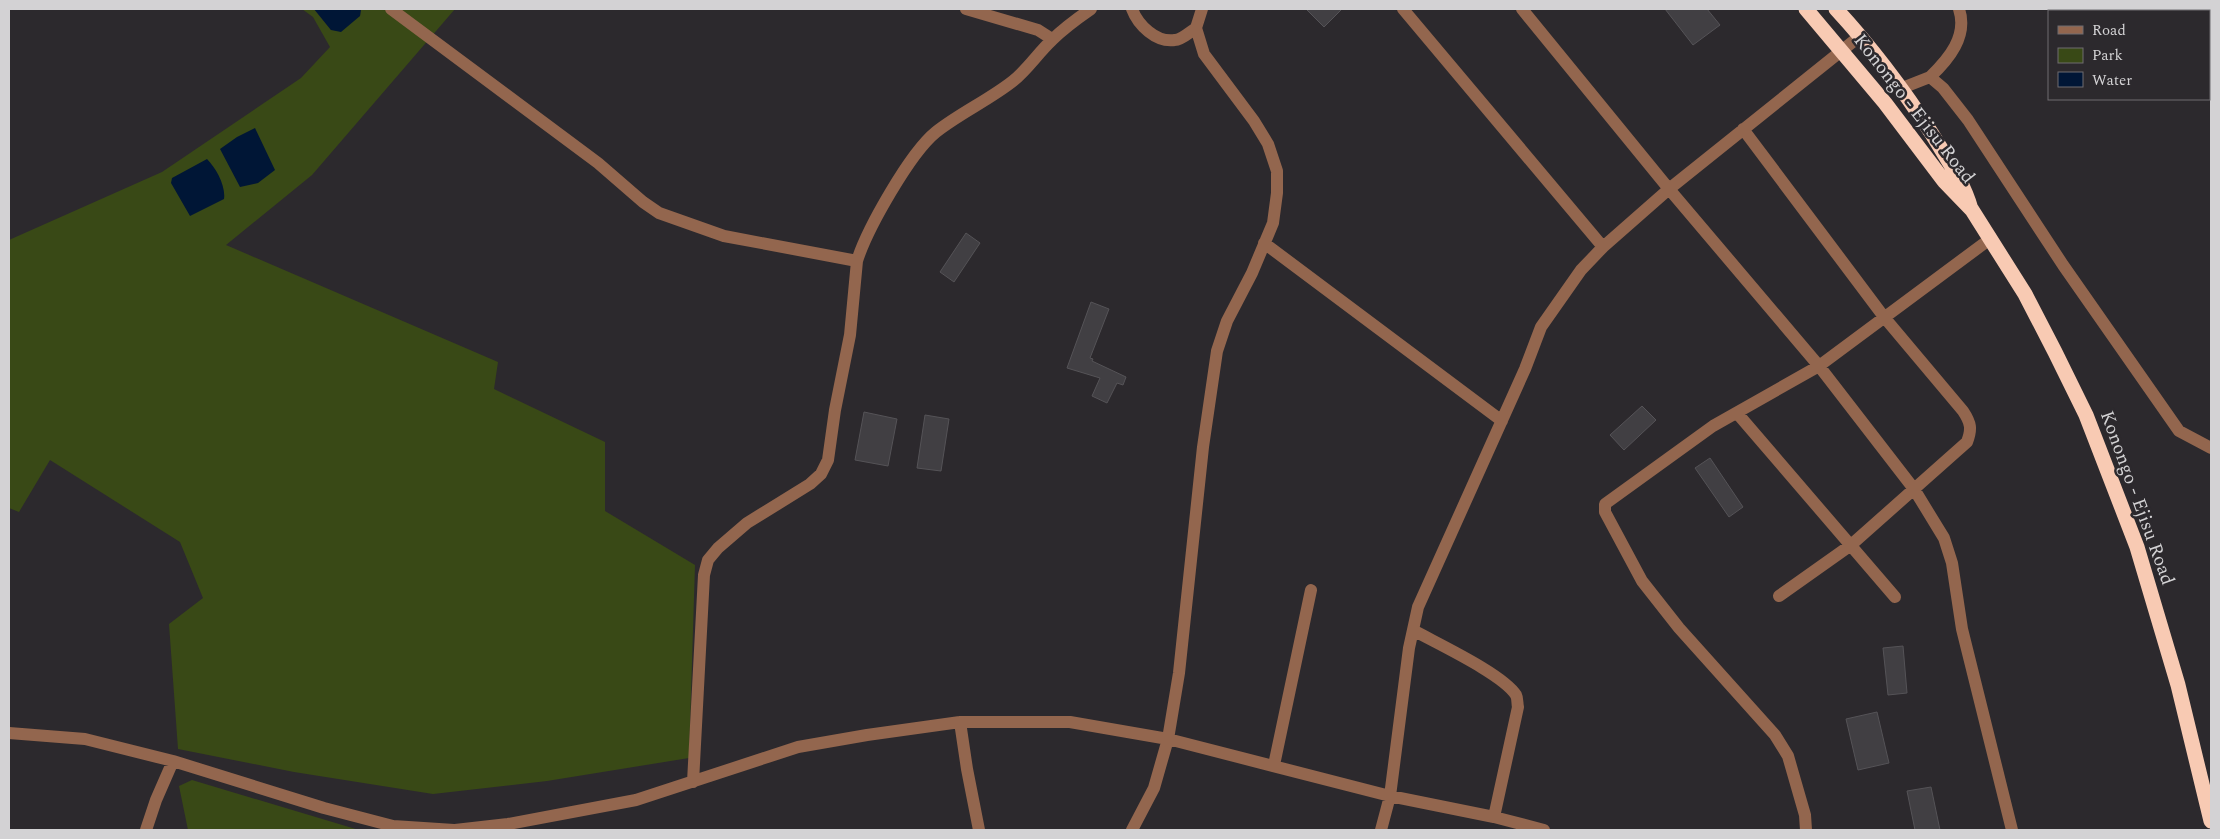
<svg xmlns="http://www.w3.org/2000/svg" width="2220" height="839" font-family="Spectral,serif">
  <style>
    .green { fill: #394916 }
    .water { fill: #001636 }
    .building { fill: #413f43; stroke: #555357 }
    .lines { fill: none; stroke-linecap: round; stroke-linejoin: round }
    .minor { stroke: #93664e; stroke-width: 12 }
    .highway { stroke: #f8cab3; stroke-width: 15 }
    .labels { text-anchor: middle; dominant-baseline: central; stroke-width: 5; stroke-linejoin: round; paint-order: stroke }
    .street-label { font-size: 19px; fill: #d3d2d4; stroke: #2c292d }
  </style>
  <rect width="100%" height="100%" fill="#2c292d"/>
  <path class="green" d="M302,9H314L331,30L360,16L361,9H455L312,175L226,245L498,362L494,389L605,442V511L695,565L689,758L547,781L433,794L294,772L178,749L169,624L203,598L180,542L50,460L19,512L9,508V240L162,172L301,78L330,47L313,17Z
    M192,780L359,830H188L179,786Z"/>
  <path class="water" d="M314,9H361L360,16L341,32L331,30Z
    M255,128L275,170L258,183L240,187L220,149L237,137Z
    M207,159C216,168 226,186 224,199L190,216L171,183L172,178Z"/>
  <path class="building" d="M1306,9H1342L1324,27Z
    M1665,9H1707L1720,25L1693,45Z
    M966,233L980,243L954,282L940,272Z
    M1091,302L1109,309L1090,358L1093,359L1092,361L1126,377L1123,385L1117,383L1107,403L1092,396L1100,378L1067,368Z
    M1642,406L1656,420L1624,450L1610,435Z
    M864,412L897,419L888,466L855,460Z
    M925,415L949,419L941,471L917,468Z
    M1710,458L1743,507L1729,517L1695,468Z
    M1903,646L1907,693L1888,695L1883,648Z
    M1877,712L1889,763L1858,770L1846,719Z
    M1931,787L1940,830H1915L1907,791Z"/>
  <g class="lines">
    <path class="minor" d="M391,9L598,163L643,202L659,213L724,236L857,261C867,229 910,153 936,132C960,113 989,100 1013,81C1028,69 1038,53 1052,40C1064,28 1078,18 1091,9
      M966,9L1038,30L1052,39
      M1132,9C1138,25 1156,43 1175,40C1181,40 1190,32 1196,28
      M1403,9L1603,247
      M1522,9L1669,189L1819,366L1914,489L1944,538L1952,563L1962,629L2012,830
      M1930,77C1949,59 1968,36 1959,9
      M1902,88L1930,77L1943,88L1968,120L2063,265L2179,431L2211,448
      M1743,129L1884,317L1963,411C1971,423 1972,429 1967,442L1851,545L1779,596
      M1264,243L1502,421
      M1737,413L1895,597
      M1413,630C1436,643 1503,674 1516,695C1518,699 1517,703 1518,707L1494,817
      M960,722L967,769L979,830
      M9,733L85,739L173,761L324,808L393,826L454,830
      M1274,765L1311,590
      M693,782L704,575L708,560L718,548L747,523L810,484L821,474L828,460L835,410L850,335L857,261
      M146,830L156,800L173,761
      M455,830L508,824L636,800L798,747L867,735L960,722H1070L1168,739L1390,796L1494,817L1544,830
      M1132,830L1154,788L1168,739L1179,673L1203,447L1217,351L1227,321L1252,273L1273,223L1277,193V171L1268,144L1254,121L1204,54L1196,28L1202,9
      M1381,830L1390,796L1409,648L1418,607L1525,369L1541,327L1581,270L1603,247L1669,189L1860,36
      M1806,830L1805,815L1788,756L1775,735L1679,628L1642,581L1605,512V504L1713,426L1819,366L1990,239"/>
    <path class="highway" d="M1806,9L1885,103L1944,181L1972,210L2025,294L2055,352L2086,415L2137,547L2178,685L2211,821
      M1836,9C1872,48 1903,89 1932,134C1947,159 1963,181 1971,209"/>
  </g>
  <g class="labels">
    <g class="street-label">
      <text transform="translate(1914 109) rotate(52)">Konongo - Ejisu Road</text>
      <text transform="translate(2137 498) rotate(70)">Konongo - Ejisu Road</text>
    </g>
  </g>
  <rect width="2220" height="839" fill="none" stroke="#d3d2d4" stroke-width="20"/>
  <rect x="2048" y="10" width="162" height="90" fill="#2c292d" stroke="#6f6d70"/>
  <rect x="2058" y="26" width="25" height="8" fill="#93664e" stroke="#6f6d70"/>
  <text x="2092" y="35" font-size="15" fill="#d3d2d4">Road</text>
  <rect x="2058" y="48" width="25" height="15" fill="#394916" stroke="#6f6d70"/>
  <text x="2092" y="60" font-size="15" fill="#d3d2d4">Park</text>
  <rect x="2058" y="72" width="25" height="15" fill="#001636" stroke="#6f6d70"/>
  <text x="2092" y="85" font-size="15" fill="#d3d2d4">Water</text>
</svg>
